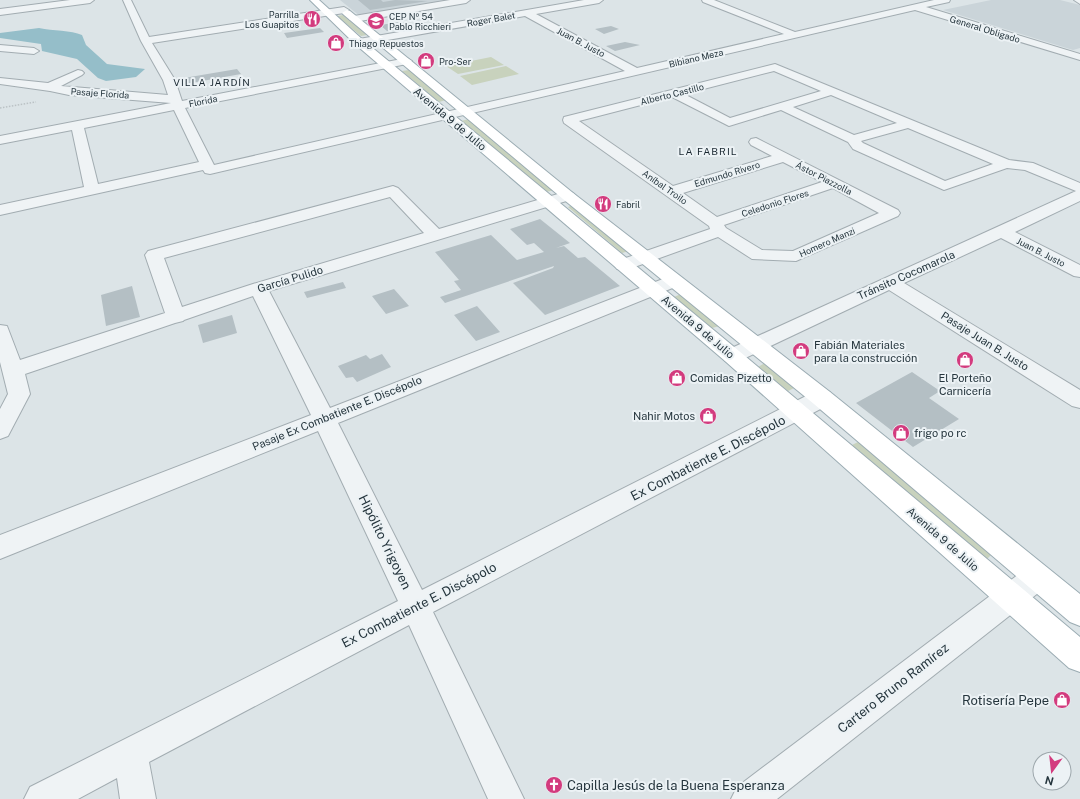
<svg xmlns="http://www.w3.org/2000/svg" width="1080" height="799" font-family="'Public Sans',sans-serif">
  <style>
    .built { fill: #cad4d9 }
    .green { fill: #c8d2bd }
    .water { fill: #95bec9 }
    .building { fill: #b4bfc4 }
    .lines { fill: none; stroke-linecap: round; stroke-linejoin: round }
    .minor-casing { stroke: #a2acb1; stroke-width: 2 }
    .major-casing { stroke: #9bacb3; stroke-width: 2 }
    .path { stroke: #bbc2c5; stroke-width: 1.5; stroke-dasharray: 1.5 1.5; stroke-linecap: butt }
    .minor { fill: #eff3f5; fill-rule: evenodd }
    .major { fill: #fff; fill-rule: evenodd }
    .labels { text-anchor: middle; dominant-baseline: central; stroke-width: 4; stroke-linejoin: round; paint-order: stroke }
    .far-poi-label { font-size: 9px; fill: #26363e; stroke: #ecf2f5; text-anchor: start }
    .far-street-label { font-size: 9px; fill: #26363e; stroke: #ecf2f5 }
    .far-neighbourhood-label { font-size: 10px; letter-spacing: 1px; fill: #18262f; stroke: #ecf2f5 }
    .street-label { font-size: 11px; fill: #26363e; stroke: #ecf2f5 }
    .poi-label { font-size: 11px; fill: #26363e; stroke: #ecf2f5; text-anchor: start }
    .near-street-label { font-size: 13px; fill: #26363e; stroke: #ecf2f5 }
    .near-poi-label { font-size: 13px; fill: #26363e; stroke: #ecf2f5; text-anchor: end }
  </style>
  <rect width="100%" height="100%" fill="#dce4e7"/>
  <path class="built" d="M340,0H469L361,17Z
    M991,0H1060L1080,5V48L1073,50L943,10Z"/>
  <path class="green" d="M343,15L367,35L361,36L337,16Z
    M491,57L504,65L458,74L446,66Z
    M506,66L519,74L472,85L460,76Z
    M409,70L446,100L439,102L402,71Z
    M469,119L555,190L546,192L461,121Z
    M573,205L629,251L622,253L568,207Z
    M681,294L720,326L712,328L674,297Z
    M765,363L794,388L788,391L758,367Z
    M860,441L994,552L987,559L852,445Z"/>
  <path class="water" d="M39,28C53,31 71,30 82,35L86,45L107,64L145,69L136,77L106,81L98,78L77,59L42,51L41,44L0,38V33Z"/>
  <path class="building" d="M358,0H381L383,2L395,0L428,1L370,10Z
    M400,22L407,28L387,31L380,25Z
    M611,26L619,29L604,34L595,29Z
    M320,28L324,32L287,38L284,33Z
    M625,42L640,45L615,51L606,46Z
    M237,69L241,74L180,85L178,79Z
    M540,219L570,243L556,248L564,246L578,258L585,257L620,286L545,315L513,283L553,268L554,266L445,303L440,297L461,290L454,281L459,280L435,252L491,235L517,260L544,252L534,243L527,245L510,229Z
    M343,282L346,288L307,298L304,292Z
    M132,286L140,317L106,326L101,295Z
    M394,289L409,306L386,314L372,296Z
    M477,306L500,332L476,341L454,315Z
    M232,315L237,333L203,343L198,325Z
    M382,354L391,367L357,382L353,377L346,378L338,366L366,355L370,359Z
    M912,372L940,391L929,398L959,419L913,447L856,403Z"/>
  <g class="lines">
    <g class="minor-casing">
      <path id="minor" d="M70,0H94L90,3L0,15V9Z
        M123,0H131L149,37L344,7L349,10L344,13L152,43L175,80L182,101L407,58L412,61L407,64L185,108L214,165L625,71L525,16L359,45L354,42L359,39L584,0H603L599,3L536,14L637,68L784,34L703,2L702,0H714L795,32L934,0H950L949,2L926,7L1080,54V60L915,10L210,174L205,173L203,170L0,215V205L84,187L72,130L0,144V136L171,103L69,95L50,91L0,84V78L48,83L78,70L82,71L84,73L82,75L61,86L168,95L163,80L141,41ZM174,110L199,162L98,184L84,128Z
        M450,0H470L466,3L354,22L349,19L354,16Z
        M1074,0H1080V4Z
        M0,45L34,48L39,51L34,54L0,51Z
        M775,64L1009,160L1033,163L1080,183V201L1015,232L1080,265V277L1074,276L1001,238L904,283L1080,390V408L1072,406L889,290L739,361L732,363L725,361L722,356L725,351L1076,191L1025,170L1007,168L944,190L853,149L848,142L781,110L729,126L672,97L579,121L673,186L772,156L751,145L749,142L751,139L756,138L898,210L900,213L898,216L796,261L752,259L718,237L629,269L623,270L617,269L614,265L617,261L710,229L709,226L564,123L563,120L564,117ZM774,71L821,91L730,118L684,94ZM831,95L897,123L854,135L793,107ZM908,128L993,164L945,181L863,143L861,141ZM783,162L822,182L717,217L683,193ZM833,188L879,213L793,251L762,250L726,228L724,225Z
        M393,186L398,188L439,229L568,191L573,193L576,196L573,199L269,291L330,408L668,277L674,276L680,277L683,281L680,285L338,423L422,590L814,392L822,390L830,392L833,398L830,404L433,612L524,799H488L409,625L149,762L156,799H120L117,778L78,799H24L30,787L398,601L318,431L0,559V535L311,415L253,296L184,320L183,321L175,323L25,374L30,394L8,436L0,439V409L8,394L0,362V325L7,326L20,360L165,313L145,255L148,251ZM390,197L424,233L253,284L182,307L164,258Z
        M1037,564L1047,568L1051,577L1047,586L777,799H731L737,787L1027,568Z"/>
    </g>
    <g class="major-casing">
      <path id="major" d="M310,0H319L363,40L739,351L1080,637V672L1069,668L725,361L355,44Z
        M347,10L350,11L573,193L830,392L1080,594V626L1070,622L814,404L563,199L344,15L342,13Z"/>
    </g>
    <path class="path" d="M0,108L36,102"/>
    <use href="#minor" class="minor"/>
    <use href="#major" class="major"/>
  </g>
  <defs>
    <g id="restaurant-disc" transform="scale(0.9)"><circle r="9.5" fill="#d33b7e" stroke="#ecf2f5"/><path d="M-5-6h1v4h1v-4h1v4h1v-4h1v5L-1.5 .5V6h-2V.5L-5-1ZM5-6V6H3V1.5H1.5Q1.5-4 5-6Z" fill="#fff"/></g>
    <g id="university-disc" transform="scale(0.9)"><circle r="9.5" fill="#d33b7e" stroke="#ecf2f5"/><path d="M0-5L7-2L0 1L-7-2ZM-4 1L0 2.5L4 1V4Q0 6-4 4Z" fill="#fff"/></g>
    <g id="shop-disc" transform="scale(0.9)"><circle r="9.5" fill="#d33b7e" stroke="#ecf2f5"/><path d="M-5-2.5h2.3a2.7 3.5 0 0 1 5.4 0H5L5.5 6h-11ZM-1.5-2.5h3a1.5 2.3 0 0 0-3 0Z" fill="#fff"/></g>
    <g id="church-disc" transform="scale(0.9)"><circle r="9.5" fill="#d33b7e" stroke="#ecf2f5"/><path d="M-1.2-6h2.4v3.5h3.3v2.4h-3.3V6h-2.4V-.1h-3.3v-2.4h3.3Z" fill="#fff"/></g>
  </defs>
  <g fill-rule="evenodd">
    <use href="#restaurant-disc" x="312" y="19"/>
    <use href="#university-disc" x="376" y="21"/>
    <use href="#shop-disc" x="336" y="43"/>
    <use href="#shop-disc" x="426" y="61"/>
    <use href="#restaurant-disc" x="603" y="204"/>
    <use href="#shop-disc" x="801" y="351"/>
    <use href="#shop-disc" x="965" y="360"/>
    <use href="#shop-disc" x="677" y="378"/>
    <use href="#shop-disc" x="708" y="416"/>
    <use href="#shop-disc" x="901" y="433"/>
    <use href="#shop-disc" x="1062" y="700"/>
    <use href="#church-disc" x="554" y="785"/>
  </g>
  <g class="labels">
    <g class="far-poi-label">
      <text x="299" y="14" text-anchor="end">Parrilla<tspan x="299" dy="10">Los Guapitos</tspan></text>
      <text x="389" y="16">CEP Nº 54<tspan x="389" dy="10">Pablo Ricchieri</tspan></text>
      <text x="349" y="43">Thiago Repuestos</text>
      <text x="439" y="61">Pro-Ser</text>
      <text x="616" y="204">Fabril</text>
    </g>
    <g class="far-street-label">
      <text transform="translate(491 19) rotate(-10)">Roger Balet</text>
      <text transform="translate(985 29) rotate(17)">General Obligado</text>
      <text transform="translate(581 42) rotate(28)">Juan B. Justo</text>
      <text transform="translate(696 58) rotate(-13)">Bibiano Meza</text>
      <text transform="translate(100 93) rotate(4)">Pasaje Florida</text>
      <text transform="translate(672 94) rotate(-14)">Alberto Castillo</text>
      <text transform="translate(203 101) rotate(-11)">Florida</text>
      <text transform="translate(727 174) rotate(-17)">Edmundo Rivero</text>
      <text transform="translate(824 178) rotate(27)">Ástor Piazzolla</text>
      <text transform="translate(665 187) rotate(35)">Aníbal Troilo</text>
      <text transform="translate(775 203) rotate(-18)">Celedonio Flores</text>
      <text transform="translate(827 242) rotate(-24)">Homero Manzi</text>
      <text transform="translate(1041 252) rotate(27)">Juan B. Justo</text>
    </g>
    <g class="far-neighbourhood-label">
      <text x="212" y="82">VILLA JARDÍN</text>
      <text x="708" y="151">LA FABRIL</text>
    </g>
    <g class="street-label">
      <text transform="translate(450 119) rotate(40)">Avenida 9 de Julio</text>
      <text transform="translate(906 275) rotate(-24)">Tránsito Cocomarola</text>
      <text transform="translate(290 279) rotate(-17)">García Pulido</text>
      <text transform="translate(698 327) rotate(40)">Avenida 9 de Julio</text>
      <text transform="translate(985 341) rotate(32)">Pasaje Juan B. Justo</text>
      <text transform="translate(337 413) rotate(-22)">Pasaje Ex Combatiente E. Discépolo</text>
      <text transform="translate(943 539) rotate(41)">Avenida 9 de Julio</text>
    </g>
    <g class="poi-label">
      <text x="814" y="345">Fabián Materiales<tspan x="814" dy="13">para la construcción</tspan></text>
      <text x="690" y="378">Comidas Pizetto</text>
      <text x="965" y="378" text-anchor="middle">El Porteño<tspan x="965" dy="13">Carnicería</tspan></text>
      <text x="695" y="416" text-anchor="end">Nahir Motos</text>
      <text x="914" y="433">frigo po rc</text>
    </g>
    <g class="near-street-label">
      <text transform="translate(708 458) rotate(-27)">Ex Combatiente E. Discépolo</text>
      <text transform="translate(385 542) rotate(64)">Hipólito Yrigoyen</text>
      <text transform="translate(419 605) rotate(-27)">Ex Combatiente E. Discépolo</text>
      <text transform="translate(893 688) rotate(-38)">Cartero Bruno Ramírez</text>
    </g>
    <g class="near-poi-label">
      <text x="1049" y="700">Rotisería Pepe</text>
      <text x="567" y="785" text-anchor="start">Capilla Jesús de la Buena Esperanza</text>
    </g>
  </g>
  <g transform="translate(1052 771) rotate(195)"><circle r="19" fill="#ecf2f5" stroke="#9da7ac"/>
  <path d="M0-3L7 15L0 10L-7 15Z" fill="#d33b7e"/>
  <text y="-6" font-size="11" font-weight="bold" text-anchor="middle" fill="#26363e">N</text>
  </g>
</svg>
